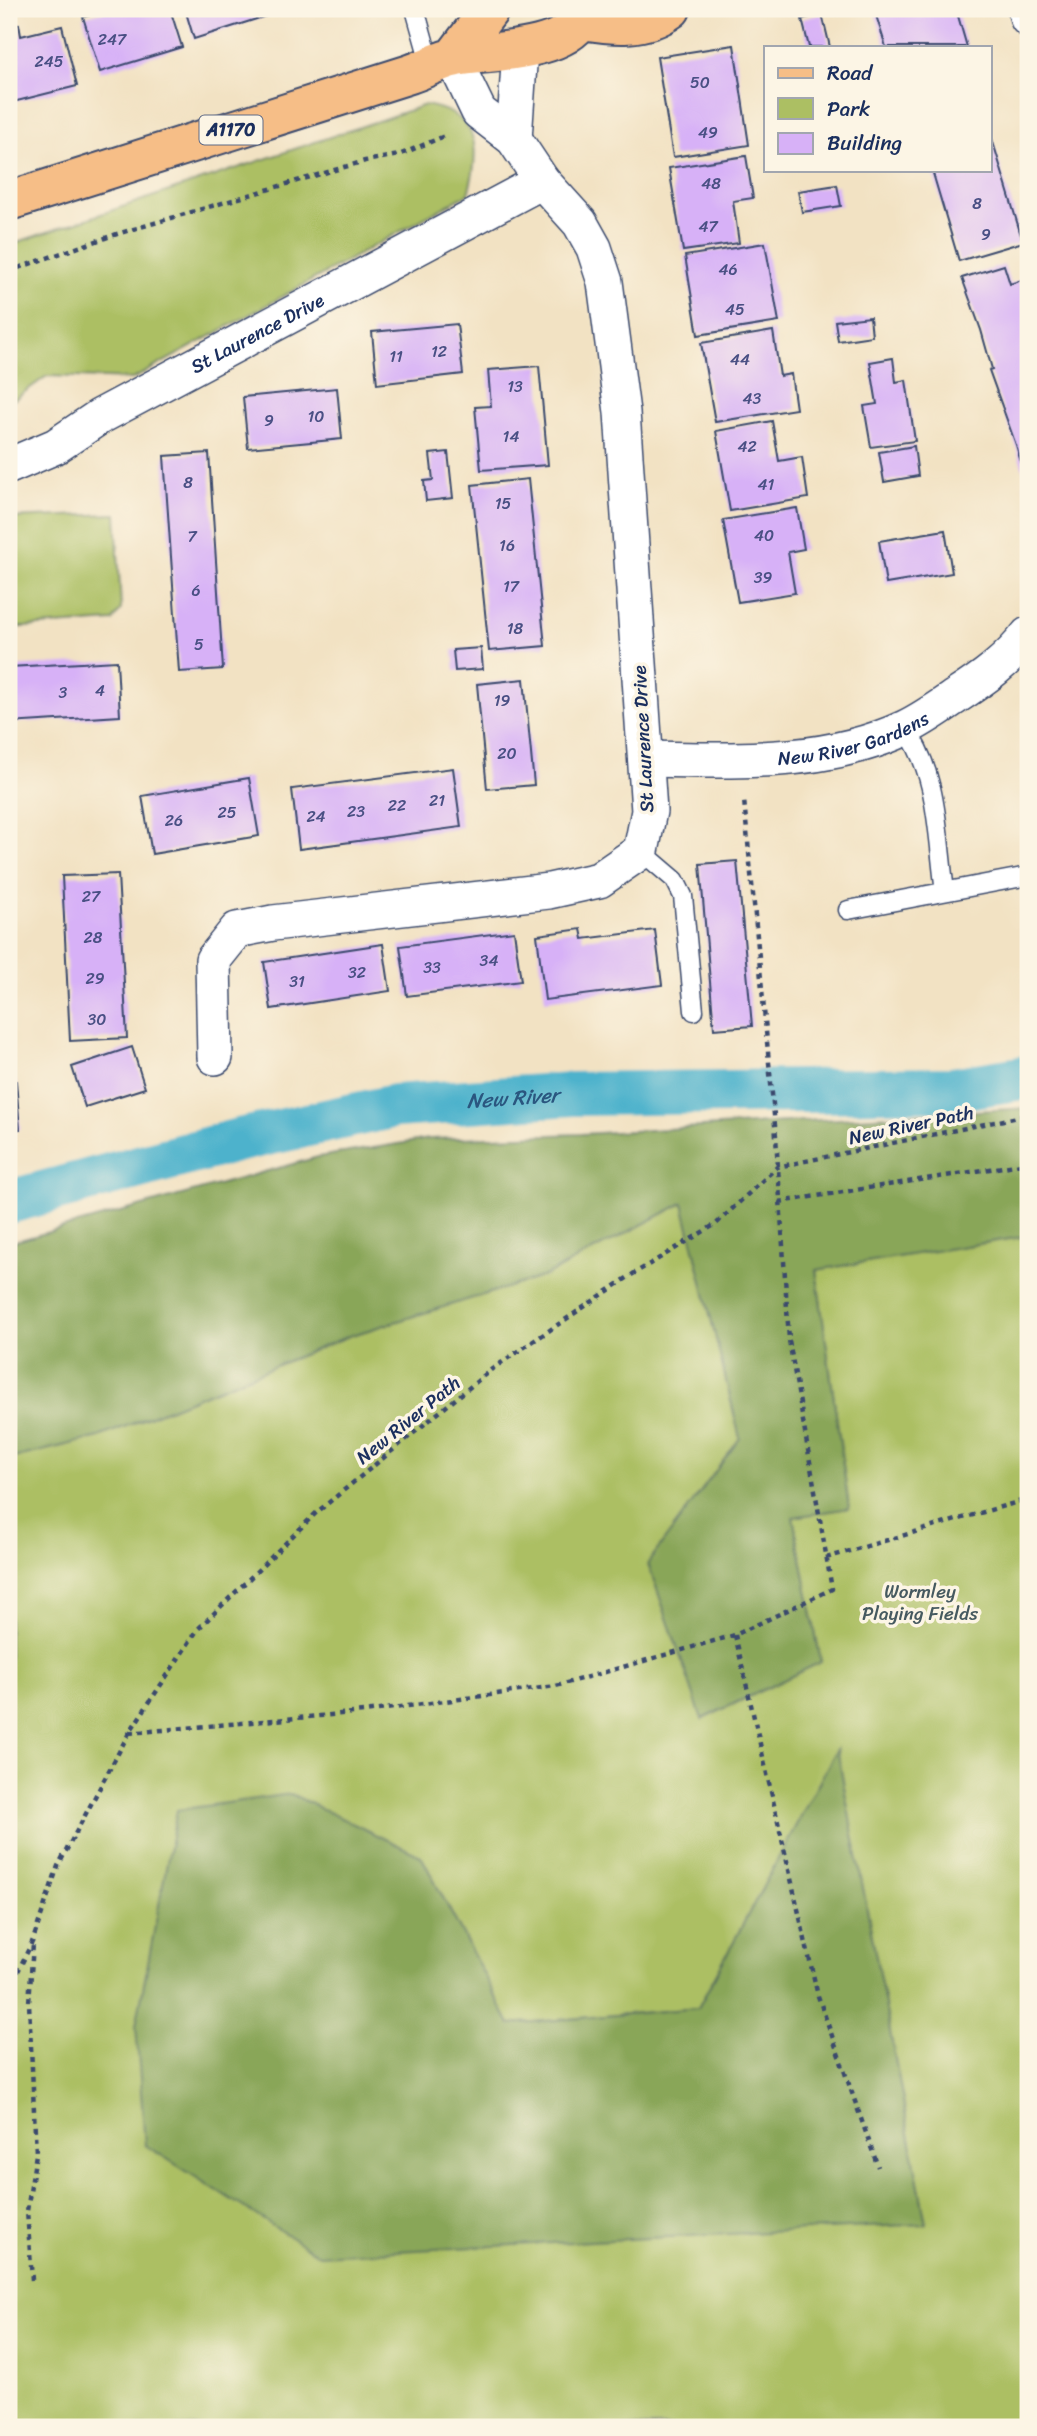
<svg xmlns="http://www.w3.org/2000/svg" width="1037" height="2436" font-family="Sriracha,sans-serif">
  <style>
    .green { fill: #acbf63; stroke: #647760; stroke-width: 2; fill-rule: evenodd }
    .forest { fill: #89a659; stroke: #526a5c; stroke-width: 2 }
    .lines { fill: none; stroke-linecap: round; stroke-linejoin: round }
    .canal { stroke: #4db2cc; stroke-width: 44 }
    .building { fill: #d7b1f7 }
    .lane-casing { stroke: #3b4a6d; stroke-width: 21 }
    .street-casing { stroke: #3b4a6d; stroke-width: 38 }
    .primary-casing { stroke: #3b4a6d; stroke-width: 42 }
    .path { stroke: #3b4a6d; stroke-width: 4.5; stroke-dasharray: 5 5; stroke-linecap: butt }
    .lane { stroke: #fff; stroke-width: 18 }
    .street { stroke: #fff; stroke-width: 35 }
    .primary { stroke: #f6be87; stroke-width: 38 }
    .labels { text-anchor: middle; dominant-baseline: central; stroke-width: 7; stroke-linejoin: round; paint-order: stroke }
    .number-label { font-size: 16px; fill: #4a5084 }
    .shield { fill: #fcf5e5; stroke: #5e6a86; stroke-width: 2 }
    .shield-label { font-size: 18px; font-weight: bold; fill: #1b2f5e }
    .street-label { font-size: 19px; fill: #1b2f5e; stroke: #fcf5e5 }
    .park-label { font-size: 19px; fill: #465a60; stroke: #fcf5e5 }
    .water-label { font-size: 21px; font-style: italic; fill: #2a567f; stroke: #fcf5e5 }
  </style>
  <rect width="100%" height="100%" fill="#fcf5e5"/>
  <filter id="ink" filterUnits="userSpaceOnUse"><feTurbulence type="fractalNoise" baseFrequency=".0143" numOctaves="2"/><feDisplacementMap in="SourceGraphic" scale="14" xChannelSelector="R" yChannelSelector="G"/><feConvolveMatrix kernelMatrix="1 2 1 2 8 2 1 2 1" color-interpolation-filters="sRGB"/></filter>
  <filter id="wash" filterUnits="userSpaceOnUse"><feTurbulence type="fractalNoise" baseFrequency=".00686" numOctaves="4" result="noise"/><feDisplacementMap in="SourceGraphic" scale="28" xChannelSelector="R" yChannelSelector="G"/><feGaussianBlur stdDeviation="1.57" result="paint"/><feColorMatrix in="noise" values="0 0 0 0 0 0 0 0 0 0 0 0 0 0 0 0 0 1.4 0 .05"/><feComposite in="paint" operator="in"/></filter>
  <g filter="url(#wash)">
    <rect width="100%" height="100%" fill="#f2e2c3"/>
    <path class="green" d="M425,105C480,114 481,149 468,194L133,379L47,376L9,403V245Z
      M116,514L121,609L113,621L9,628V518Z
      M683,1203L740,1438L648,1564L703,1719L821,1662L793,1517L849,1508L816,1270L1028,1236V2427H9V1459L99,1437L349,1336L554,1271ZM837,1750L926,2224L145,2145L421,1856L510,2024L698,2008Z"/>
    <path class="forest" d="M1028,1108V1236L816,1270L849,1508L793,1517L821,1662L702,1719L648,1563L740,1438L683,1203L545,1276L349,1336L99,1437L9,1459V1243L318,1157L429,1139L581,1134Z
      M837,1749L926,2224L319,2255L145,2145L136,2026L177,1810L291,1794L421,1856L510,2024L698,2008Z"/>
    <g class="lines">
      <path class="canal" id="s1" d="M9,1202L239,1140L395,1106L572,1094L953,1089L1028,1077"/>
    </g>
    <g id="blocks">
      <path class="building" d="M112,9H170L182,47L100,72L83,17Z
        M185,9H288L194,39Z
        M874,9H956L967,47H886Z
        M822,14L830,47H809L802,19Z
        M19,24L21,36L62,26L77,86L9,103V26Z
        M734,45L749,145L673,157L657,57Z
        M990,132L1023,242L959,261L932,170H990Z
        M746,156L753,198L733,201L739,243L683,251L669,168Z
        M837,185L841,206L802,212L798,191Z
        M765,243L779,322L698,335L685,256Z
        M1004,265L1010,284L1028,278L1027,495L1024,484L1027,483L1016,445L989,370L992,369L981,330L962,278Z
        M870,317L872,336L838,341L835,321Z
        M457,324L463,374L377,384L372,332Z
        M773,331L780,376L791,374L796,409L715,422L701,343Z
        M893,358L896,382L906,380L915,441L871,447L864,406L877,404L870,362Z
        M539,366L548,465L481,470L475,407L491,406L488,370Z
        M337,388L342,439L248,448L243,397Z
        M772,421L779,461L802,457L808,498L730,511L716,431Z
        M914,446L918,476L884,482L879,452Z
        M448,452L453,498L426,501L424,481L433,480L430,454Z
        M209,453L223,669L179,672L164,456Z
        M528,479L545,646L489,651L472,485Z
        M797,508L804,549L788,552L795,593L738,602L723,520Z
        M945,530L952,573L886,584L879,541Z
        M481,648L483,669L455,671L453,650Z
        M117,661L120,716L9,723V667Z
        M524,679L534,785L487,789L477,684Z
        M453,768L461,827L299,849L292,789Z
        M249,778L259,836L152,854L142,796Z
        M737,861L752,1026L714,1029L700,864Z
        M118,874L127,1038L70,1041L62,876Z
        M581,929L583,939L655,930L662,985L545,1000L537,935Z
        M514,931L521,981L407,996L400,946Z
        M383,944L390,991L271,1009L264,962Z
        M132,1047L145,1088L85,1107L72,1067Z
        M16,1081L20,1129L9,1130V1082Z"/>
    </g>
  </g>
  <g filter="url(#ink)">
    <use href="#blocks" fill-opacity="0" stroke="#3b4a6d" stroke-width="2"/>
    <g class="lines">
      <g class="lane-casing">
        <path id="lane" d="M415,9L431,66
          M905,728C939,775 937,836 945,891
          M641,851L675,880L683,896L694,1011
          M848,910L1028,876"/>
      </g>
      <g class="street-casing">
        <g id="street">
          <path d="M1025,9L1028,19"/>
          <path d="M514,139L520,50"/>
          <path id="s2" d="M9,466L56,446L99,417L542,181"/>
          <path id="s3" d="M646,759C732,760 824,766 905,728C922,720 939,708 955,697C983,679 1008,661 1028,635"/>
          <path d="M215,1057L213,960L237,930L273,923L549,891L599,880L641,851L649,811L622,412L605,282L594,248L580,223L542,181L514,139L479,112L453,58"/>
        </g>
      </g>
      <g class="primary-casing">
        <path id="primary" d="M572,9L581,20C613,25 644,29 671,9
          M453,58L490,9
          M9,201L410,74C425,69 440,60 456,57C491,51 560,52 581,20"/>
      </g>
      <path class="path" d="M9,271L117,234L365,161L399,155L447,135
        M779,1202L1028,1163
        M826,1558L1028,1499
        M735,1635L818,1996L878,2167
        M129,1733L364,1712L556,1686L735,1635L832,1589L789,1340L776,1136L744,800
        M9,1990L33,1940L58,1866L129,1733L198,1629L316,1513L492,1369L633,1274L716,1224L777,1167L1028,1115
        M32,2280L27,2211L36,2154L29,2003L33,1944"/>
      <use href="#lane" class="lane"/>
      <use href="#street" class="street"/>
      <use href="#primary" class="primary"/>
    </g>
  </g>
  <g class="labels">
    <g class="number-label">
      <text x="112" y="39">247</text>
      <text x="49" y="61">245</text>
      <text x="700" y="82">50</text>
      <text x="708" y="132">49</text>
      <text x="711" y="183">48</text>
      <text x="977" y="203">8</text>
      <text x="708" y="226">47</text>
      <text x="986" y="234">9</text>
      <text x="728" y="269">46</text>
      <text x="735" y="309">45</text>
      <text x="439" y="351">12</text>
      <text x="396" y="356">11</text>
      <text x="740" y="359">44</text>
      <text x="515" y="386">13</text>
      <text x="752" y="398">43</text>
      <text x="316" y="416">10</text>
      <text x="269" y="420">9</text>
      <text x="511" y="436">14</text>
      <text x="747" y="446">42</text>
      <text x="188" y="482">8</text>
      <text x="766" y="484">41</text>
      <text x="503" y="503">15</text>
      <text x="764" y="535">40</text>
      <text x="192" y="536">7</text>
      <text x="507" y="545">16</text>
      <text x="763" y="577">39</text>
      <text x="511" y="586">17</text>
      <text x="196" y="590">6</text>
      <text x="515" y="628">18</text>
      <text x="199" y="644">5</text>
      <text x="100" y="690">4</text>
      <text x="63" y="692">3</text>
      <text x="502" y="700">19</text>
      <text x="507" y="753">20</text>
      <text x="437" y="800">21</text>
      <text x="397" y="805">22</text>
      <text x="356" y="811">23</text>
      <text x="227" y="812">25</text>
      <text x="316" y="816">24</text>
      <text x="174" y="820">26</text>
      <text x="91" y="896">27</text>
      <text x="93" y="937">28</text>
      <text x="489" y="960">34</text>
      <text x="432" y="967">33</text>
      <text x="357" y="972">32</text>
      <text x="95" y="978">29</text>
      <text x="297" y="981">31</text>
      <text x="97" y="1019">30</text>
    </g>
    <rect class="shield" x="199.5" y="115.5" width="63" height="29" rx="5"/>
    <g class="shield-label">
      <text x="231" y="130">A1170</text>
    </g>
    <g class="street-label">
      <text stroke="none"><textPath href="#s2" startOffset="282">St Laurence Drive</textPath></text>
      <text stroke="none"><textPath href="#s3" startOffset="210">New River Gardens</textPath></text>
      <text transform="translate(643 739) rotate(-93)">St Laurence Drive</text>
      <text transform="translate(911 1125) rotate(-12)">New River Path</text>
      <text transform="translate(408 1420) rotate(-39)">New River Path</text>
    </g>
    <g class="park-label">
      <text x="920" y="1591">Wormley<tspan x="920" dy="22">Playing Fields</tspan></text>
    </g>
    <g class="water-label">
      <text stroke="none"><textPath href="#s1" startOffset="516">New River</textPath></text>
    </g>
  </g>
  <rect width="1037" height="2436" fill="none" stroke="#fcf5e5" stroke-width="35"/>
  <rect x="764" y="46" width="228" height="126" fill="#fcf5e5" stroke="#a2a6af" stroke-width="2"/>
  <rect x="778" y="68" width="35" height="10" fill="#f6be87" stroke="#a2a6af" stroke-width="2"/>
  <text x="827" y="80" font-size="21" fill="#1b2f5e">Road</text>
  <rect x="778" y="98" width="35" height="21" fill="#acbf63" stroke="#a2a6af" stroke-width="2"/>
  <text x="827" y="116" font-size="21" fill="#1b2f5e">Park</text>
  <rect x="778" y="133" width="35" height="21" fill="#d7b1f7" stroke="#a2a6af" stroke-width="2"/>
  <text x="827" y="150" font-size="21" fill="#1b2f5e">Building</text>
</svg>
